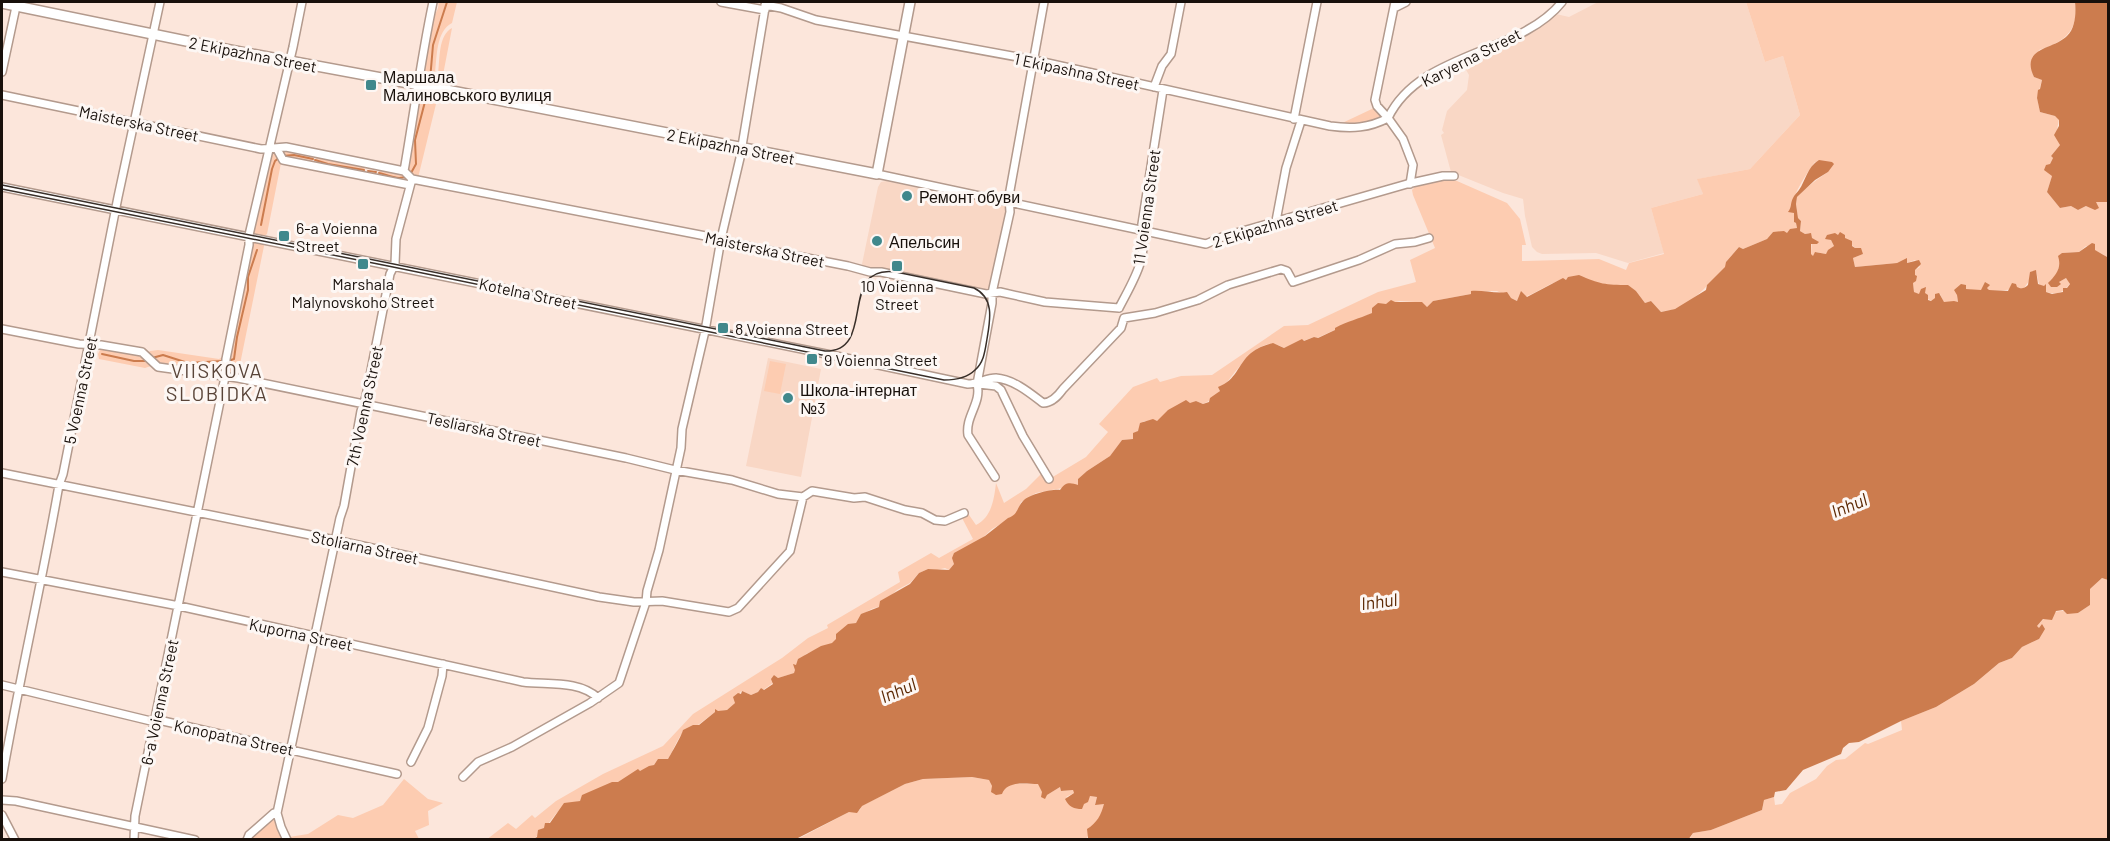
<svg xmlns="http://www.w3.org/2000/svg" width="2110" height="841" font-family="Barlow,sans-serif">
  <style>
    .built { fill: #f9d7c5 }
    .green { fill: #fdccb1 }
    .water { fill: #cc7c4e }
    .lines { fill: none; stroke-linecap: round; stroke-linejoin: round }
    .stream { stroke: #cc7c4e; stroke-width: 2 }
    .street-casing { stroke: #b39a8d; stroke-width: 10 }
    .secondary-casing { stroke: #b39a8d; stroke-width: 12 }
    .street { stroke: #fff; stroke-width: 7 }
    .secondary { stroke: #fff; stroke-width: 9 }
    .tram { stroke: #392f29; stroke-width: 1.5 }
    .poi-dot { fill: #40888c; stroke: #fdf7f4; stroke-width: 2 }
    .labels { text-anchor: middle; dominant-baseline: central; stroke-width: 6; stroke-linejoin: round; paint-order: stroke }
    .street-label { font-size: 16px; fill: #18100b; stroke: #fdf7f4 }
    .poi-label { font-size: 16px; fill: #18100b; stroke: #fdf7f4; text-anchor: start }
    .water-label { font-size: 18px; font-style: italic; fill: #5d2904; stroke: #fdf7f4 }
    .quarter-label { font-size: 20px; letter-spacing: 1.5px; fill: #594438; stroke: #fdf7f4 }
  </style>
  <rect width="100%" height="100%" fill="#fce6db"/>
  <path class="built" d="M1598,2H1746L1765,62L1783,56L1800,115L1750,169L1698,179L1703,194L1651,208L1664,253L1628,263L1596,253L1542,254L1537,252L1532,247L1525,216L1523,199L1503,193L1451,172L1441,135L1444,133L1442,130L1447,111L1467,90L1469,75L1461,61L1523,34L1556,14L1569,17Z
    M886,181L1008,207L989,290L986,292L869,270L864,268L862,264L878,187L881,182Z
    M768,358L821,369L801,477L746,466Z"/>
  <path class="green" d="M438,2H457L452,23C436,31 437,57 435,73L422,71L430,20C435,15 440,8 438,2Z
    M1746,2H2075C2079,29 2066,42 2039,50L2032,72L2034,77L2042,80L2037,98L2040,112L2055,116L2059,119L2057,130L2060,145L2051,156L2053,158L2050,164L2052,176L2047,192L2060,208L2071,206L2078,210L2095,202H2108V262L2104,255L2086,246L2079,252L2062,253L2057,275L2050,281L2059,282L2066,278L2070,283C2064,293 2056,295 2046,292L2044,287L2039,284L2036,271L2024,288C2012,288 2003,292 1989,290L1987,288L1978,291L1966,289L1957,295L1958,303H1944L1940,294L1932,301L1914,292L1913,283L1915,270L1920,267L1915,260L1907,263V259L1897,263L1855,267L1853,258L1863,254C1854,248 1848,240 1838,235L1825,238L1831,240L1834,246L1826,254L1816,252L1813,257L1811,254L1812,238L1809,233L1805,234L1800,231L1801,221L1798,218L1796,204L1797,197C1807,187 1816,180 1828,172L1815,162C1806,174 1791,197 1791,212H1794V222L1796,223L1797,228L1787,233L1773,232L1767,239L1743,249L1739,247L1726,262V267C1707,284 1700,298 1675,309C1670,311 1666,310 1661,312L1651,301L1645,303L1636,291L1620,285C1609,289 1579,278 1563,280C1547,283 1536,295 1520,298L1517,301L1497,291H1471V294L1433,301L1427,307L1415,302L1400,301L1386,304L1372,313L1317,338L1314,337L1284,348C1251,327 1229,395 1203,404L1196,401L1157,421H1144L1133,439L1122,440L1110,456L1087,471L1078,479V485L1036,493L1021,502L1017,513L1013,517L992,529L954,564L949,570L945,568L937,570L928,569L919,573L910,583L897,590L879,607C868,608 862,616 856,623L852,624L833,643L806,654L794,673L778,678L774,675L773,683L763,690L761,688L758,692L751,695L741,691L735,703L727,710L715,712L698,725C681,724 676,747 668,759L656,762L654,765L617,783L583,795L580,801C550,807 554,826 533,839L486,840L508,823L516,829L532,815L535,818L556,801L603,774L663,746L693,714L782,658L808,638L828,628L827,625L900,582L898,572L931,553L939,558L973,539L961,516L967,512L976,525C992,517 994,499 996,483L1004,503L1026,489L1041,474L1047,471L1051,478L1086,457L1108,432L1099,424L1133,387L1157,378L1160,382L1181,376L1212,375L1284,326L1308,325L1378,292L1416,282L1410,260L1435,248L1413,195L1412,190C1421,179 1444,178 1457,181L1507,203L1520,219L1526,245H1522V261L1599,259L1626,270L1629,263L1664,254L1651,208L1703,194L1697,179L1750,169L1800,115L1783,56L1765,62Z
    M452,28L443,75L438,74C440,60 438,35 452,28Z
    M419,99L435,102L436,104L418,178L412,177L406,167L418,100Z
    M1374,108H1377L1381,115V118L1365,125H1338Z
    M283,149L311,154L314,156L312,162L307,163L285,158L281,151Z
    M272,153L278,155L281,163L267,234L264,236L255,234L252,230L269,154Z
    M320,157L362,165L365,167L363,173L316,164V158Z
    M382,169L405,174L409,179L408,182L378,176L379,170Z
    M254,241L263,243L264,246L238,374L236,376L228,374L231,343Z
    M102,346L141,354L151,366L145,368L99,359L98,354Z
    M158,350L219,359L225,355L222,371L218,374L156,364L147,354L150,351Z
    M770,361L786,364L780,394L764,391Z
    M2102,578L2108,580V839L1689,840L1693,833L1711,830L1762,810L1764,800L1774,797L1775,805L1782,804L1790,793L1816,779L1827,766L1836,760L1845,759L1865,743L1868,744L1902,730L1901,721L1936,707L1974,684L1999,663L2012,658L2022,647L2039,639L2037,626C2051,610 2058,609 2078,613L2090,605V589Z
    M972,777L989,780L992,786L1004,788L1010,784H1039L1047,795L1060,787L1061,791L1073,790L1074,793L1066,797L1083,804L1090,796L1097,797L1095,804H1105L1101,815L1086,839L796,840L849,812L860,810L861,806L905,784L923,779Z
    M404,779L428,799L443,803L428,811L429,825L415,831L419,839L291,840L289,837L308,834L338,815L353,818L383,805Z
    M272,816L275,817L277,829L283,839L249,840Z"/>
  <path class="water" d="M2075,2H2108V202H2096L2099,208L2095,210L2086,206L2078,210L2071,206L2060,208L2047,192L2052,176L2044,170L2046,165L2050,164L2053,158L2051,156L2060,145L2054,135L2059,126V120L2055,116L2040,112L2037,98L2038,90L2040,89L2042,80L2034,77C2020,47 2053,50 2067,36C2076,28 2076,11 2075,2Z
    M1819,160L1832,162L1834,164L1828,172L1815,180L1797,197L1796,204L1798,218L1801,221L1800,231L1805,234L1811,233L1812,238L1819,242L1817,244H1811V254L1813,256L1815,252L1826,254L1828,250L1834,246L1831,240L1825,239L1827,235L1835,233L1838,235L1840,232L1845,235V238L1852,241V246L1855,248H1861L1863,254L1853,258L1855,267L1897,263L1907,258V263L1919,260L1921,264L1915,270V275L1917,276L1916,281L1913,283L1914,292L1919,294L1921,289L1926,287L1925,293L1928,295V300L1931,301L1935,298V294L1939,293L1944,302L1954,301L1958,302L1957,295L1954,290L1961,284L1966,285V289L1981,290L1985,282L1990,285L1987,288L1989,290L2008,291L2012,283L2016,284L2017,287C2021,289 2024,289 2028,285L2030,272L2036,270L2038,284L2044,286L2046,284V292L2052,294L2063,292V288H2067L2070,284L2066,278L2059,282L2061,284L2057,287H2051L2048,283C2056,275 2062,268 2058,256L2062,253L2079,252L2092,243L2095,244V250L2107,257L2108,580L2102,578L2090,589V605L2078,613L2067,614L2063,610L2056,611L2052,620L2043,619L2037,626L2039,628L2042,624L2045,629L2039,639L2022,647L2012,658L1999,663L1974,684L1936,707L1901,721L1859,742L1849,743L1843,748L1841,754L1803,770L1786,790L1775,792L1774,797L1764,800L1762,810L1711,830L1693,833L1688,840H1086L1088,838L1087,829C1097,823 1101,815 1104,804L1095,805L1097,797L1090,796L1088,802L1084,804L1082,809C1074,809 1069,807 1065,799L1074,793L1073,790L1061,791L1060,787L1047,795L1045,799L1041,797L1042,792L1038,784C1026,784 1007,780 1002,794L996,795L991,792L992,786L989,780L972,777L923,779L905,784L862,806L857,813L849,812L796,839H533L537,837L538,830L544,828L545,823H550L564,803L580,801L582,795L612,782H618L638,769L640,771L649,766L654,765L658,759H668C671,754 682,735 683,730L693,725H699L715,712V709L718,711L727,710L735,703L733,697L738,693L741,694L742,691L751,695L758,692L761,688L764,690L773,684L771,679L774,675L778,678L794,673L795,670L793,664L796,665L798,659L821,646L832,643L836,639V634L848,624L856,623L861,614L879,607L880,601L910,584L919,573L928,569L949,570L954,564L952,558L954,553L985,536L1008,518C1018,515 1017,507 1023,501C1030,494 1052,489 1060,490C1065,482 1070,482 1078,485V479L1087,471L1110,456L1122,440L1133,439V433L1138,431L1140,423L1153,419L1157,421L1168,410L1186,400L1190,403L1196,401L1203,404L1209,402L1210,398L1220,391L1218,387C1237,380 1237,365 1251,353C1257,348 1265,345 1273,343L1284,348L1302,339L1304,341L1314,337L1318,338L1335,330V328C1348,321 1358,319 1372,313V308L1378,303L1386,304L1391,300L1395,302H1422L1427,307L1433,301L1471,294V291C1483,290 1496,294 1507,292L1511,298L1517,301L1521,291L1527,297L1563,278L1566,280L1568,277L1579,275C1599,284 1606,285 1628,285L1636,291L1645,303L1651,301L1661,312L1675,309L1706,290L1707,285L1725,267L1726,262L1739,247L1743,249L1767,239L1773,232L1784,231L1787,233L1790,229L1797,228L1796,223L1794,222V213L1788,212C1792,207 1790,204 1793,198C1794,195 1797,193 1799,190C1806,180 1807,167 1819,160Z"/>
  <g class="lines">
    <path class="stream" d="M430,80L433,45L447,2
      M282,156L294,155L313,159
      M315,160L328,164L364,170
      M368,171L376,172
      M379,173C388,175 398,181 407,176
      M411,173L416,164L415,140L427,94
      M261,225L272,169L275,161L280,157
      M102,354L134,361H147
      M152,358L163,355L188,363L223,361
      M231,360L234,359L237,337L248,290V277L257,250"/>
    <g class="street-casing">
      <path id="street" d="M721,2L765,10
        M1395,2L1375,100L1377,106L1388,118L1403,139L1413,165L1410,184
        M765,5L781,8L816,20L1034,60L1330,126C1352,129 1369,128 1388,118
        M1394,8L1406,2
        M2,72L17,2
        M1154,87L1162,66L1171,54L1181,2
        M2,95L261,149L286,147L404,171
        M1388,118C1420,51 1520,55 1562,2
        M1294,119L1317,2
        M277,149L283,160L410,185
        M877,174L1206,244L1222,237L1407,184L1443,176H1454
        M412,179L721,239L726,242L848,266L870,272H881L986,294L1000,292L1045,302L1119,308
        M2,187L841,357L968,384C978,384 986,378 996,378C1013,379 1030,393 1043,403C1052,403 1058,396 1063,389L1121,328L1124,318L1155,313L1198,300L1228,285L1281,269L1287,271L1293,282L1359,260L1395,244L1415,242L1429,238
        M1276,221L1286,168L1301,121
        M1119,308C1135,277 1148,259 1142,224L1163,90
        M2,329L79,344L101,345L142,352L158,367L238,378L626,458L675,470L732,480L778,494L803,497L812,491L854,498L865,497L905,510L922,513L935,520L945,521L964,513
        M979,384L996,386L1001,390L1023,436L1049,479
        M2,473L335,540L599,597L634,602L662,601L729,612L738,608L790,551L803,497
        M995,477L968,435C965,416 982,403 977,384L992,303V293L1010,212L1009,196L1044,2
        M2,572L179,606L523,682C547,685 579,680 598,698
        M2,685L155,722L163,721L397,774
        M411,762L428,728L442,676L443,664
        M463,777L478,762L512,747L590,703L619,683L646,602L647,591L659,550L681,448L682,429L705,331L721,239L740,158L766,2
        M2,779C19,680 42,583 59,485L63,474L118,197L160,2
        M2,800L16,801L195,840
        M2,815L15,840
        M134,840L135,816L225,377L226,359L249,245V235L293,47L302,2
        M247,840L249,835L274,813H277
        M287,840L281,827L277,813L340,518L344,506L361,411L366,396L390,274L395,264L396,239L412,179L404,171C414,114 421,58 433,2"/>
    </g>
    <g class="secondary-casing">
      <path id="secondary" d="M2,3L230,50L457,92L877,174L910,2"/>
    </g>
    <use href="#street" class="street"/>
    <use href="#secondary" class="secondary"/>
    <path class="tram" d="M2,185L825,351C878,352 836,264 896,272L974,288C995,298 990,321 987,339C985,351 984,362 975,370C967,378 956,380 944,380L393,267L2,189"/>
  </g>
  <g class="poi-dot">
    <rect x="365" y="79" width="12" height="12" rx="3"/>
    <circle cx="907" cy="196" r="6"/>
    <rect x="278" y="230" width="12" height="12" rx="3"/>
    <circle cx="877" cy="241" r="6"/>
    <rect x="357" y="258" width="12" height="12" rx="3"/>
    <rect x="891" y="260" width="12" height="12" rx="3"/>
    <rect x="717" y="322" width="12" height="12" rx="3"/>
    <rect x="806" y="353" width="12" height="12" rx="3"/>
    <circle cx="788" cy="398" r="6"/>
  </g>
  <g class="labels">
    <g class="street-label">
      <text transform="translate(253 54) rotate(11)">2 Ekipazhna Street</text>
      <text transform="translate(1471 57) rotate(-27)">Karyerna Street</text>
      <text transform="translate(1077 71) rotate(12)">1 Ekipashna Street</text>
      <text transform="translate(139 123) rotate(12)">Maisterska Street</text>
      <text transform="translate(731 146) rotate(11)">2 Ekipazhna Street</text>
      <text transform="translate(1146 207) rotate(-82)">11 Voienna Street</text>
      <text transform="translate(1275 223) rotate(-17)">2 Ekipazhna Street</text>
      <text transform="translate(765 249) rotate(12)">Maisterska Street</text>
      <text transform="translate(528 293) rotate(12)">Kotelna Street</text>
      <text transform="translate(80 390) rotate(-78)">5 Voenna Street</text>
      <text transform="translate(364 406) rotate(-78)">7th Voenna Street</text>
      <text transform="translate(484 429) rotate(12)">Tesliarska Street</text>
      <text transform="translate(365 547) rotate(12)">Stoliarna Street</text>
      <text transform="translate(301 634) rotate(12)">Kuporna Street</text>
      <text transform="translate(159 702) rotate(-78)">6-a Voienna Street</text>
      <text transform="translate(234 737) rotate(12)">Konopatna Street</text>
    </g>
    <g class="poi-label">
      <text x="383" y="76">Маршала<tspan x="383" dy="18">Малиновського вулиця</tspan></text>
      <text x="919" y="196">Ремонт обуви</text>
      <text x="296" y="227">6-a Voienna<tspan x="296" dy="18">Street</tspan></text>
      <text x="889" y="241">Апельсин</text>
      <text x="363" y="283" text-anchor="middle">Marshala<tspan x="363" dy="18">Malynovskoho Street</tspan></text>
      <text x="897" y="285" text-anchor="middle">10 Voienna<tspan x="897" dy="18">Street</tspan></text>
      <text x="735" y="328">8 Voienna Street</text>
      <text x="824" y="359">9 Voienna Street</text>
      <text x="800" y="389">Школа-інтернат<tspan x="800" dy="18">№3</tspan></text>
    </g>
    <g class="water-label">
      <text transform="translate(1849 505) rotate(-22)">Inhul</text>
      <text transform="translate(1379 601) rotate(-7)">Inhul</text>
      <text transform="translate(898 690) rotate(-23)">Inhul</text>
    </g>
    <g class="quarter-label">
      <text x="217" y="370">VIISKOVA<tspan x="217" dy="23">SLOBIDKA</tspan></text>
    </g>
  </g>
  <rect width="2110" height="841" fill="none" stroke="#18100b" stroke-width="6"/>
</svg>
